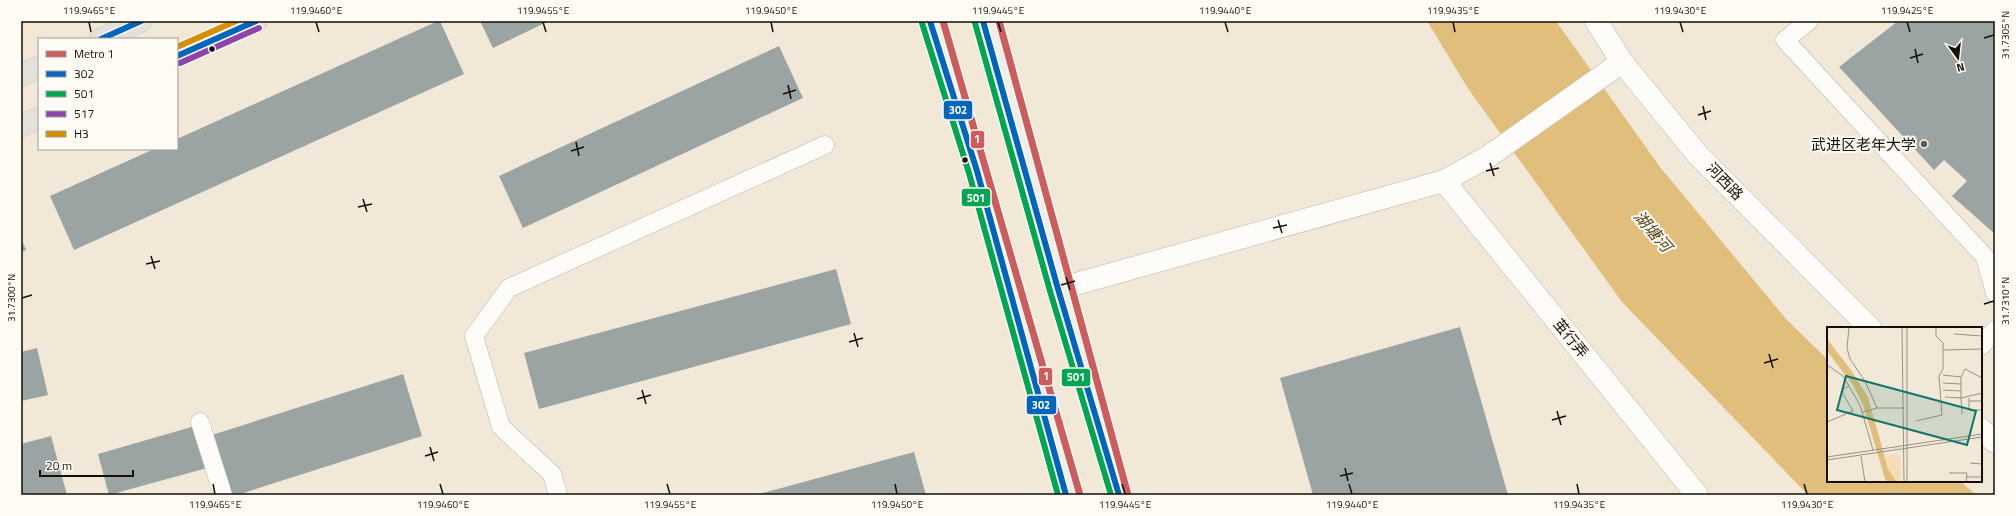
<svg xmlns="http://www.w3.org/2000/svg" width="2016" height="516" font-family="'Titillium Web','Noto Sans SC',sans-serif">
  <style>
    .water { fill: #e2be7c }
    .building { fill: #99a4a3 }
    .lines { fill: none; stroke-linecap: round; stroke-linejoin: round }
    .service-casing { stroke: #bdb5a8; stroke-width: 19 }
    .minor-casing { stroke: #bdb5a8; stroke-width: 23 }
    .secondary-casing { stroke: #bdb5a8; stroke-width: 23 }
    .primary-casing { stroke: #cbc7bf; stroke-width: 23 }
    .service { stroke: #fdfcf9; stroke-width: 18 }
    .minor { stroke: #fdfcf9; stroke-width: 22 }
    .secondary { stroke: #f1eeea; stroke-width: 22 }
    .primary { stroke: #e5e1da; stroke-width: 22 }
    .bus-1-casing { stroke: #fefaf4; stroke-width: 9 }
    .bus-2-casing { stroke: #fefaf4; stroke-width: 9 }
    .bus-3-casing { stroke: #fefaf4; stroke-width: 9 }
    .bus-4-casing { stroke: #fefaf4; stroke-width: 9 }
    .bus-1 { stroke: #0065bd; stroke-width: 6 }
    .bus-2 { stroke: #00a651; stroke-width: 6 }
    .bus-3 { stroke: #8e44ad; stroke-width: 6 }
    .bus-4 { stroke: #d58f01; stroke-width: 6 }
    .metro-1-casing { stroke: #fefaf4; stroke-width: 10 }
    .metro-1 { stroke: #cd5c5c; stroke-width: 7 }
    .ticks { fill: none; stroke: #150f05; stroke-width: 1.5 }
    .bus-dot { fill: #150f05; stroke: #fefaf4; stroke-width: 1.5 }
    .poi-dot { fill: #625b4e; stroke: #fefaf4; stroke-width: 1.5 }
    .labels { text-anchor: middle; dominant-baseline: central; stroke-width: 4; stroke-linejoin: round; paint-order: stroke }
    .poi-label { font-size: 15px; fill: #150f05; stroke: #fefaf4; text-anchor: end }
    .street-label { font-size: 15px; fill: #150f05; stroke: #fefaf4 }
    .water-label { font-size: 16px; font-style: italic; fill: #56421d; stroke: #fefaf4 }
    .inset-road { fill: none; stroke: #9a9183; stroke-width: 1 }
    .view { fill: #0f766e; fill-opacity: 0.15; stroke: #0f766e; stroke-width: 2 }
    .inset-edge { fill: none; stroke: #150f05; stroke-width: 2 }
    .line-badge { stroke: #fefaf4; stroke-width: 1.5 }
    .badge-label { font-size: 11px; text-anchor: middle; font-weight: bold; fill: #fff }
    .neatline { fill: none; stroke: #150f05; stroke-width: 1.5 }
    .ticks-label { font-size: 10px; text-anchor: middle; fill: #150f05 }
  </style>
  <rect width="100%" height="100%" fill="#f2e8d7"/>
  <path class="water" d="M1427,21H1556L1660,167L1786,319L1828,360V481H1960L1976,495H1808L1622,302L1469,90Z"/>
  <path class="building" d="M438,21H440L464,74L74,250L50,196L154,149H177V139Z
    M480,21H549L493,48Z
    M1898,21H1995V234L1952,196L1967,181L1944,160L1934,170L1839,67Z
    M779,46L803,98L523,228L499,176Z
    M21,239L26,250L21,252Z
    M836,269L851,324L539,409L524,353Z
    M1460,327L1508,495H1313L1280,378Z
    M37,348L48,395L21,401V352Z
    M403,374L422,436L237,495H232L212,435Z
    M195,426L207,468L109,495L98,454Z
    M51,436L67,495H21V444Z
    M914,452L926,495H756Z"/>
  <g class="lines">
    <g class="service-casing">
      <path id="service" d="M1809,21L1785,40L1985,257L1995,293
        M1981,346L1995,330
        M200,422L223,495
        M558,495L552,474L501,427L474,336L509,288L825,145"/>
    </g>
    <g class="minor-casing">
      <path id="minor" d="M1596,21L1622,62L1697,154L1870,328
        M1444,181L1697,495
        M1058,289L1444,181L1489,156L1622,62
        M1981,429L1995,442"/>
    </g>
    <g class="secondary-casing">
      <path id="secondary" d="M930,21L977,171L1066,495
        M983,21L1058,289L1119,495"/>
    </g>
    <g class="primary-casing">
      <path id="primary" d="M101,39L141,21
        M177,56L256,21
        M21,75L39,67
        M21,126L39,118"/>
    </g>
    <use href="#service" class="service"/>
    <use href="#minor" class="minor"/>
    <use href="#secondary" class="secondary"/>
    <use href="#primary" class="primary"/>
    <g class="bus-1-casing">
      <path id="bus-1" d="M930,21L977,171L1066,495
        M983,21L1058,289L1119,495
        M101,39L141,21
        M177,56L256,21"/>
    </g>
    <g class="bus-2-casing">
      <path id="bus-2" d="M922,23L969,173L1058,495
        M975,23L1050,291L1111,495"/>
    </g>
    <g class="bus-3-casing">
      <path id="bus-3" d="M180,63L259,28"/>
    </g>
    <g class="bus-4-casing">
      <path id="bus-4" d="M177,47L236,21"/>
    </g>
    <use href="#bus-1" class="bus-1"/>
    <use href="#bus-2" class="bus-2"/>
    <use href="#bus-3" class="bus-3"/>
    <use href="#bus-4" class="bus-4"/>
    <g class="metro-1-casing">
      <path id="metro-1" d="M943,21L1080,495
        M999,21L1128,495"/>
    </g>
    <use href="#metro-1" class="metro-1"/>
  </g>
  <path class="ticks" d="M89,22L91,32M316,22L319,32M543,22L546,32M771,22L773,32M998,22L1001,32M1225,22L1228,32M1453,22L1455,32M1680,22L1683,32M1907,22L1910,32M1984,38L1994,35M1915,49L1918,63M1910,58L1923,54M788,85L791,99M783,94L796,90M1703,106L1706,120M1698,115L1711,111M576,142L579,156M571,151L584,147M1490,163L1494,176M1486,171L1499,168M363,199L367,212M358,207L372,204M1278,220L1282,233M1273,228L1287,225M151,256L155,269M146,264L160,261M1066,277L1070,290M1061,285L1075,281M22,298L32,295M1984,304L1994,301M854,333L858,347M849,342L863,338M1769,354L1773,368M1764,363L1778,359M642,390L646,404M637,399L651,395M1557,411L1561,425M1552,420L1566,416M430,447L434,461M425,456L438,452M1345,468L1348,481M1340,476L1353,473M213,484L215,494M440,484L443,494M667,484L670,494M895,484L897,494M1122,484L1125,494M1349,484L1352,494M1577,484L1579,494M1804,484L1807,494"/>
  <g class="bus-dot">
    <circle cx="212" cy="49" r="3.5"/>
    <circle cx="965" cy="160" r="3.5"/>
  </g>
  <circle class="poi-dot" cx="1924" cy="144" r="4"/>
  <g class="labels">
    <g class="poi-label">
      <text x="1916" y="144">武进区老年大学</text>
    </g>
    <g class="street-label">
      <text transform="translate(1725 181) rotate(46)">河西路</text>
      <text transform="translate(1571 338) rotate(51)">茧行弄</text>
    </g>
    <g class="water-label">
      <text transform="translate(1653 231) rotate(49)">湖塘河</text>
    </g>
  </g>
  <g transform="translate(1827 327)">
    <rect width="155" height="155" fill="#f2e8d7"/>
    <path d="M67,127L74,131L73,155H70L61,142L58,129Z" fill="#f4ddb6"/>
    <path d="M0,12L24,43L41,70L61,142L70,155H59L36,78L26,58L0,24Z" fill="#e2be7c"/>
    <path class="inset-road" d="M22,0L20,21L23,32L38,54L50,81M75,0L77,155M80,0V155M127,7L155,9M116,23L155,22M0,38L16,49L33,78L46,123M116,48L134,50M155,51L138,42L134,50V71L155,66M116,56L134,57M116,63L134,64M118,70L134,71L135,87M142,71V83H155M142,74H155M36,85L50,81H77M89,94L115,88L112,49L116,42V16L109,9V0M0,95L26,84L16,67V62L22,59M34,129L38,155M0,130L155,107M0,133L155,110M143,136L155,137M122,146H140L139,155M140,150H155"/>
    <path class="view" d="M19,49L149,84L140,118L10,83Z"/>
    <rect width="155" height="155" class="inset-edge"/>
  </g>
  <g class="line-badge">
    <rect x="943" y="100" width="30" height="20" rx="4" fill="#0065bd"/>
    <rect x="970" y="130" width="15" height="19" rx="4" fill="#cd5c5c"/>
    <rect x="961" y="188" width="30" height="19" rx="4" fill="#00a651"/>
    <rect x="1038" y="367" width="15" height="19" rx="4" fill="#cd5c5c"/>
    <rect x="1061" y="368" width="30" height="19" rx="4" fill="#00a651"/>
    <rect x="1026" y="395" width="31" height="20" rx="4" fill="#0065bd"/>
  </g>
  <g class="badge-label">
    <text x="958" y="114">302</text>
    <text x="977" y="143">1</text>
    <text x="976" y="202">501</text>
    <text x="1046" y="380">1</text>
    <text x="1076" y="381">501</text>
    <text x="1041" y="409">302</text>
  </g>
  <rect width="2016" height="516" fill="none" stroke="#fefaf4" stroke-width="44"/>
  <rect x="38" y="38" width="140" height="112" fill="#fefaf4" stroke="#a19c94"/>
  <rect x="46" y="51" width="20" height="6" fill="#cd5c5c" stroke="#a19c94"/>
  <text x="74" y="58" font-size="12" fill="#150f05">Metro 1</text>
  <rect x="46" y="71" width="20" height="6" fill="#0065bd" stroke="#a19c94"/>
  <text x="74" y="78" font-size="12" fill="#150f05">302</text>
  <rect x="46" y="91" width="20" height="6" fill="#00a651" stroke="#a19c94"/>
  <text x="74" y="98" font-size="12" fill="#150f05">501</text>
  <rect x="46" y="111" width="20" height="6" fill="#8e44ad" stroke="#a19c94"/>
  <text x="74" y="118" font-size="12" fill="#150f05">517</text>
  <rect x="46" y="131" width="20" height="6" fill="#d58f01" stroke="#a19c94"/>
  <text x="74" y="138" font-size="12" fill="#150f05">H3</text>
  <g transform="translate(1958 58) rotate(165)" stroke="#fefaf4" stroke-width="3" paint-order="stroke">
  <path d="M0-3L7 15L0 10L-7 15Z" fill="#150f05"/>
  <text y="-6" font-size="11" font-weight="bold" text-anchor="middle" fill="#150f05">N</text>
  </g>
  <path d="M40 470v6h93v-6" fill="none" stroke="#150f05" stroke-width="2"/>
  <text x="46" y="470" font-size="12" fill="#150f05" stroke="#fefaf4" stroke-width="3" paint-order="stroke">20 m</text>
  <rect x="22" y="22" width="1972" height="472" class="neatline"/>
  <g class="ticks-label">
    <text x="89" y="14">119.9465°E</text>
    <text x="316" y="14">119.9460°E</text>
    <text x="543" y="14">119.9455°E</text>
    <text x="771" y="14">119.9450°E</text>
    <text x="998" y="14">119.9445°E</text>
    <text x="1225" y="14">119.9440°E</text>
    <text x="1453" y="14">119.9435°E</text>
    <text x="1680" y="14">119.9430°E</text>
    <text x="1907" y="14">119.9425°E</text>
    <text transform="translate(2005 35) rotate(-90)" y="4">31.7305°N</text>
    <text transform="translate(11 298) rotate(-90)" y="4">31.7300°N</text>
    <text transform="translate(2005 301) rotate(-90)" y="4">31.7310°N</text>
    <text x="215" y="508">119.9465°E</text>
    <text x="443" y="508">119.9460°E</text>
    <text x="670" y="508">119.9455°E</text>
    <text x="897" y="508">119.9450°E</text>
    <text x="1125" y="508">119.9445°E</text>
    <text x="1352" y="508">119.9440°E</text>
    <text x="1579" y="508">119.9435°E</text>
    <text x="1807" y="508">119.9430°E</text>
  </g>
</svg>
